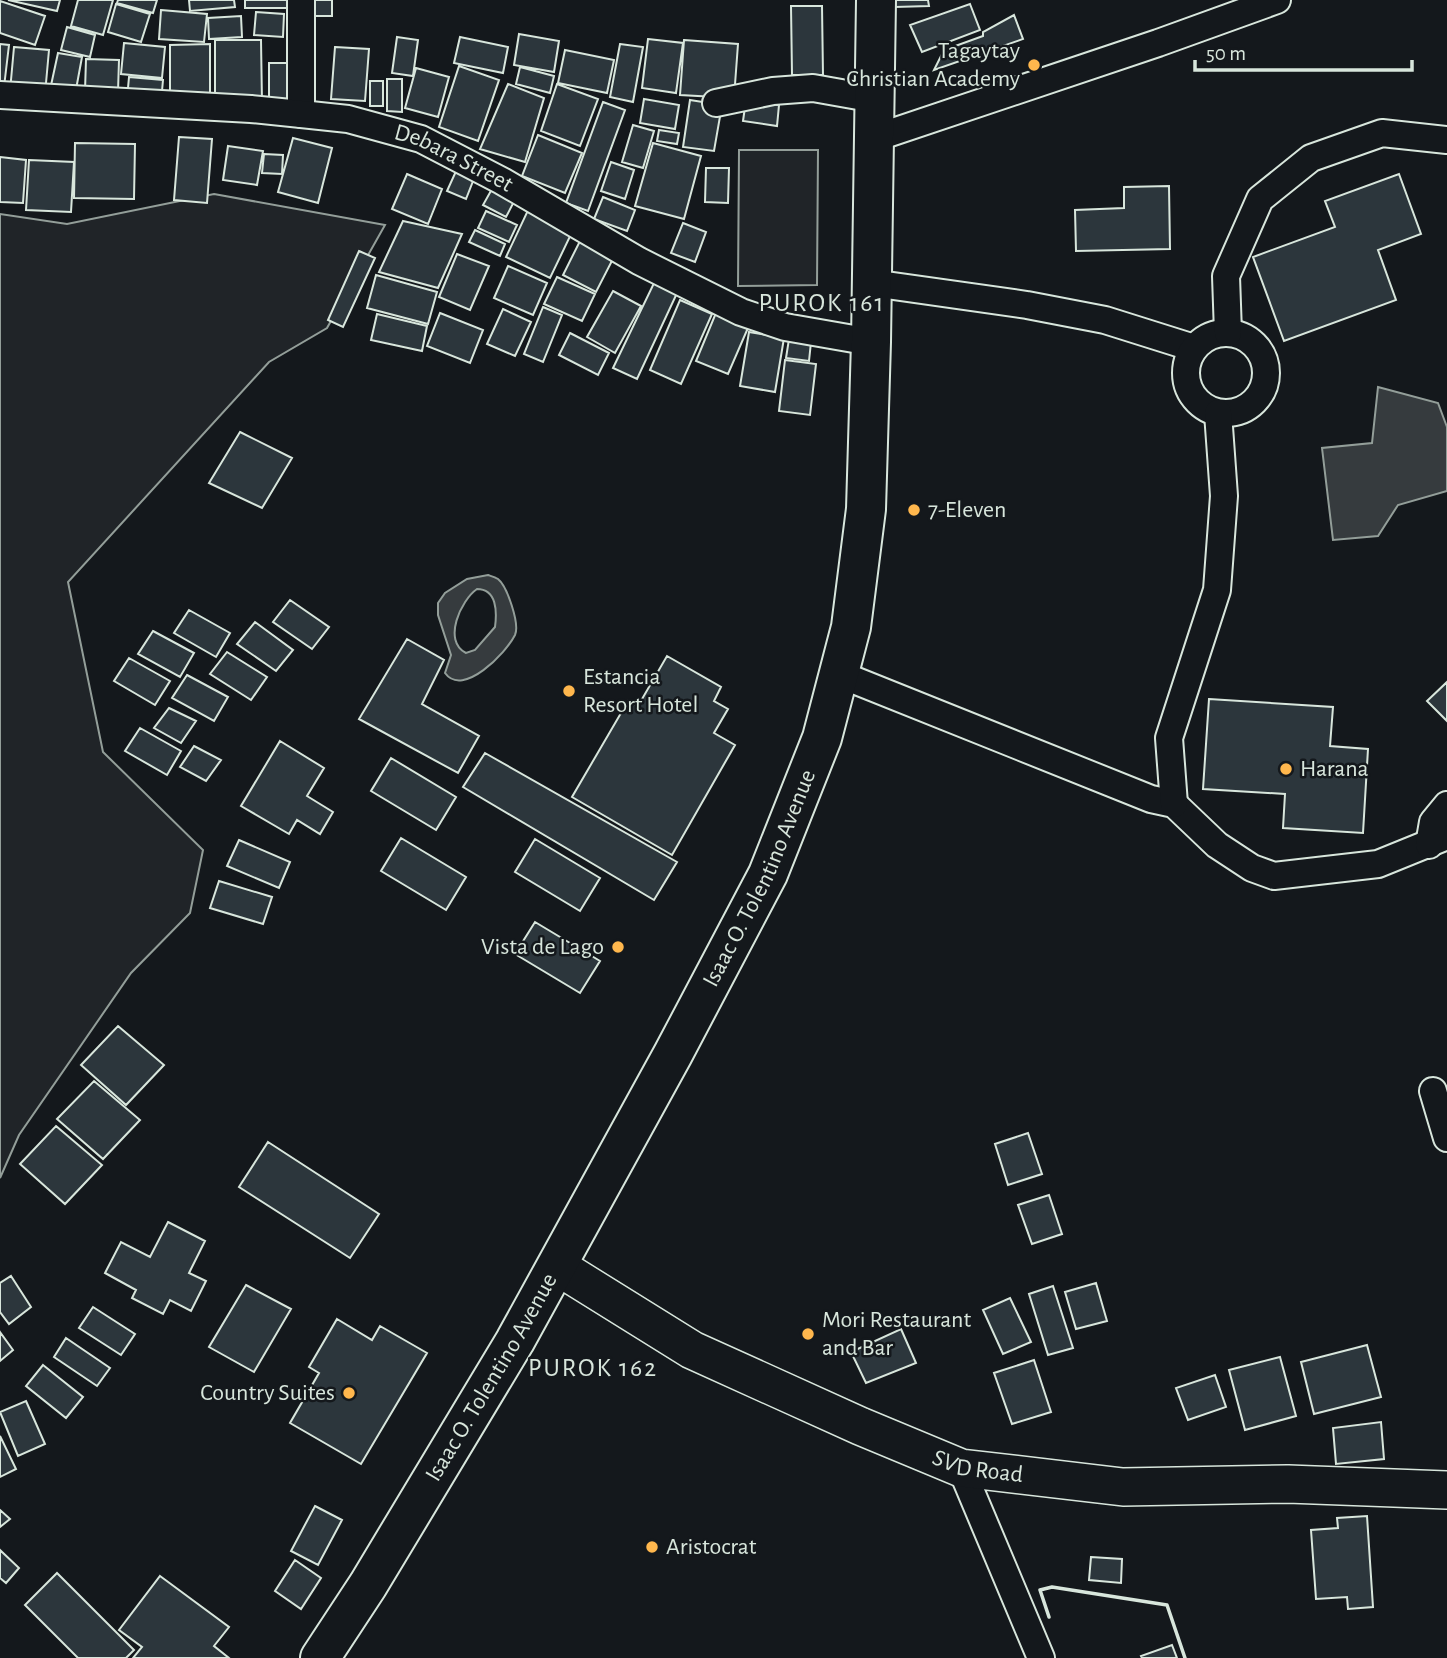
<svg xmlns="http://www.w3.org/2000/svg" width="1447" height="1658" font-family="'Alegreya Sans',sans-serif">
  <style>
    .green { fill: #202428; stroke: #939e99; stroke-width: 2 }
    .water { fill: #363b3e; stroke: #939e99; stroke-width: 2; fill-rule: evenodd }
    .building { fill: #2c363c; stroke: #d8e6dc; stroke-width: 2 }
    .lines { fill: none; stroke-linecap: round; stroke-linejoin: round }
    .street-casing { stroke: #d8e6dc; stroke-width: 30 }
    .secondary-casing { stroke: #d8e6dc; stroke-width: 40 }
    .primary-casing { stroke: #d8e6dc; stroke-width: 42 }
    .street { stroke: #14181c; stroke-width: 26 }
    .secondary { stroke: #14181c; stroke-width: 37 }
    .primary { stroke: #14181c; stroke-width: 38 }
    .wall { stroke: #d8e6dc; stroke-width: 3.5 }
    .poi-dot { fill: #ffb74d; stroke: #14181c; stroke-width: 2.5 }
    .labels { text-anchor: middle; dominant-baseline: central; stroke-width: 5; stroke-linejoin: round; paint-order: stroke }
    .poi-label { font-size: 24px; fill: #d8e6dc; stroke: #14181c; text-anchor: start }
    .street-label { font-size: 24px; fill: #d8e6dc; stroke: #14181c }
    .neighbourhood-label { font-size: 26px; letter-spacing: 2px; fill: #d8e6dc; stroke: #14181c }
  </style>
  <rect width="100%" height="100%" fill="#14181c"/>
  <path class="green" d="M739,150H818L817,285L738,286Z
    M214,194L385,225L327,328L269,362L68,582L103,752L203,850L190,913L131,973L19,1135L0,1178V214L67,224Z"/>
  <path class="water" d="M1378,387L1438,403L1447,427V491L1398,505L1378,536L1333,540L1322,448L1372,443Z
    M488,575C491,576 495,577 498,579C507,586 520,624 515,635C506,653 463,698 445,673L451,655L438,615V603L445,593L467,579ZM477,589C497,589 497,612 495,627L475,650L466,653C442,641 461,600 477,589Z"/>
  <path class="building" d="M8,0H60L57,11Z
    M78,0H113L103,35L71,26Z
    M118,0H157L153,13L117,3Z
    M189,0H234L235,7L190,11Z
    M245,0H294V8H245Z
    M302,0H332V16H302Z
    M895,0H928L929,6L895,7Z
    M0,1L45,16L35,45L0,33Z
    M116,4L150,14L141,42L108,32Z
    M970,4L980,30L922,52L910,25Z
    M791,6H822L823,75H792Z
    M161,10L207,14L204,42L159,39Z
    M256,12L284,14L283,37L254,35Z
    M1014,15L1023,39L934,70L944,50L983,36V32Z
    M241,16L242,37L209,39L208,18Z
    M67,27L95,35L90,57L61,50Z
    M519,34L559,41L554,72L514,65Z
    M397,37L418,40L413,76L392,73Z
    M460,37L508,47L503,73L454,63Z
    M648,39L683,43L676,93L642,88Z
    M215,40H261L262,103H215Z
    M684,40L738,44L734,98L680,95Z
    M124,43L165,47L162,78L121,74Z
    M0,44L9,45L4,87H0Z
    M210,44V102H170V45Z
    M620,44L643,47L633,102L610,97Z
    M14,47L49,50L45,94L10,91Z
    M335,47L369,49L365,101L331,99Z
    M565,50L614,60L607,93L558,83Z
    M58,53L82,57L75,95L50,90Z
    M86,59L119,60L118,92L85,91Z
    M269,63H299V108H269Z
    M459,66L499,80L478,141L439,127Z
    M520,67L554,76L550,93L516,84Z
    M416,68L449,77L438,117L405,108Z
    M129,77L163,80L161,102L127,99Z
    M387,79H402V112L387,111Z
    M370,81H383V106H370Z
    M508,84L544,98L525,162L480,149Z
    M557,84L598,99L580,146L541,131Z
    M644,99L679,105L675,129L640,123Z
    M690,100L722,105L714,151L683,147Z
    M746,100L779,105L777,126L743,121Z
    M603,102L625,110L588,211L566,203Z
    M633,125L654,131L643,168L622,162Z
    M659,130L679,133L677,144L657,141Z
    M538,135L582,153L565,193L522,176Z
    M179,137L212,139L207,203L174,200Z
    M293,138L332,148L318,203L278,192Z
    M75,143L135,144L134,199L74,198Z
    M653,143L701,156L684,219L635,206Z
    M228,146L263,151L257,185L223,180Z
    M264,154L283,155L282,174L262,173Z
    M0,157L26,160L23,203L0,202Z
    M29,160L74,162L71,212L26,210Z
    M611,162L634,170L625,199L601,191Z
    M706,168H729L728,203L705,202Z
    M457,169L475,176L466,199L447,191Z
    M407,174L442,189L428,224L392,209Z
    M1399,174L1421,234L1378,250L1396,300L1284,341L1253,257L1335,227L1325,201Z
    M497,180L519,192L506,217L483,205Z
    M1169,186L1170,249L1076,251L1075,210L1124,208V187Z
    M603,197L635,210L627,231L594,219Z
    M530,206L574,228L550,278L506,257Z
    M486,211L517,225L509,242L478,228Z
    M403,221L462,234L438,288L379,272Z
    M683,223L706,232L695,262L671,253Z
    M475,230L505,244L500,256L469,242Z
    M584,233L617,251L596,292L563,275Z
    M359,251L375,258L343,327L328,320Z
    M457,254L489,266L470,310L439,297Z
    M508,266L547,283L533,315L494,298Z
    M376,275L437,292L428,324L367,308Z
    M557,277L595,294L582,321L544,304Z
    M655,281L678,291L637,379L613,368Z
    M613,291L641,306L615,353L587,337Z
    M680,300L712,314L681,384L650,370Z
    M543,307L562,315L543,362L524,354Z
    M718,308L751,321L728,374L696,361Z
    M503,309L531,322L515,356L487,344Z
    M440,313L483,330L470,363L427,346Z
    M377,314L427,326L422,351L371,340Z
    M749,332L784,338L775,392L740,386Z
    M570,333L609,353L598,375L559,355Z
    M789,339L811,342L809,361L786,358Z
    M785,360L816,364L810,415L779,411Z
    M240,432L292,458L262,508L209,483Z
    M290,600L329,627L312,649L273,622Z
    M189,610L230,633L216,657L174,633Z
    M255,622L293,650L276,671L237,644Z
    M153,631L194,653L180,677L138,654Z
    M407,639L444,660L422,704L479,736L458,773L359,719Z
    M227,652L267,677L251,700L210,674Z
    M667,656L721,687L714,701L728,709L714,733L735,745L672,855L572,797L628,701L638,706Z
    M129,658L170,681L155,705L114,681Z
    M187,675L228,697L214,721L172,698Z
    M1447,682V721L1427,701Z
    M1209,699L1333,707L1330,746L1368,749L1363,833L1283,828L1285,794L1203,789Z
    M169,708L196,721L181,743L154,728Z
    M140,728L181,751L167,775L125,751Z
    M280,741L324,768L307,796L333,812L320,834L297,820L289,834L241,806Z
    M194,746L221,760L206,781L180,767Z
    M485,753L677,862L654,900L463,787Z
    M391,758L456,797L436,830L371,791Z
    M401,838L466,877L446,910L381,871Z
    M535,839L600,878L580,911L515,872Z
    M239,840L290,862L279,888L227,866Z
    M219,881L272,897L263,924L210,908Z
    M535,922L600,961L580,993L515,954Z
    M118,1026L164,1065L126,1105L81,1065Z
    M94,1081L140,1120L103,1159L57,1119Z
    M56,1126L102,1165L65,1204L20,1164Z
    M1028,1133L1042,1174L1008,1185L995,1144Z
    M268,1142L379,1214L350,1258L239,1187Z
    M1049,1195L1062,1234L1032,1244L1018,1205Z
    M168,1222L205,1241L189,1273L206,1281L191,1311L170,1300L163,1314L132,1298L136,1290L105,1273L121,1242L150,1257Z
    M11,1276L31,1307L9,1324L0,1312V1283Z
    M1096,1283L1107,1321L1076,1329L1065,1292Z
    M246,1285L291,1309L254,1372L209,1347Z
    M1053,1286L1073,1348L1048,1355L1029,1294Z
    M1010,1298L1031,1342L1003,1354L983,1310Z
    M93,1307L135,1334L121,1355L79,1328Z
    M337,1319L372,1340L380,1326L427,1353L361,1464L290,1423L319,1373L309,1367Z
    M901,1329L916,1363L866,1383L851,1352Z
    M0,1332L13,1350L0,1361Z
    M66,1338L110,1368L97,1386L54,1357Z
    M1367,1345L1381,1397L1314,1414L1301,1362Z
    M1280,1357L1296,1416L1245,1430L1229,1370Z
    M1034,1360L1051,1412L1012,1424L994,1373Z
    M43,1365L83,1397L66,1418L26,1386Z
    M1215,1375L1226,1407L1188,1420L1176,1388Z
    M26,1401L45,1444L18,1456L0,1412Z
    M1381,1422L1384,1459L1336,1464L1333,1428Z
    M0,1436L16,1469L0,1477Z
    M315,1506L342,1520L318,1565L291,1551Z
    M0,1510L10,1519L0,1527Z
    M1367,1516L1373,1607L1348,1609L1347,1597L1316,1599L1311,1530L1338,1528L1337,1518Z
    M0,1550L19,1568L6,1583L0,1578Z
    M1091,1557L1122,1559L1121,1583L1089,1580Z
    M295,1560L321,1578L301,1609L275,1591Z
    M57,1573L134,1650L126,1658H78L25,1605Z
    M160,1576L229,1627L214,1646L229,1658H133L142,1647L119,1630Z
    M1172,1645L1177,1658H1142L1141,1656Z"/>
  <g class="lines">
    <g class="street-casing">
      <g id="street">
        <path d="M301,0V114"/>
        <path id="s1" d="M0,95L251,109L301,114L348,119L421,139L502,181L639,261L741,312L785,327L871,342"/>
        <path d="M716,103L773,91L813,88L875,99"/>
        <path d="M874,147L881,136L1158,43L1277,0"/>
        <path d="M872,283L1027,305L1105,320L1194,348"/>
        <circle cx="1226" cy="373" r="40"/>
        <path d="M1228,333L1226,276L1260,199L1311,158L1382,133L1447,140"/>
        <path d="M839,674L1151,799L1174,804L1217,845L1252,868L1274,876L1378,864L1447,836"/>
        <path d="M1174,804L1169,738L1217,590L1224,496L1218,413"/>
        <path d="M1429,845L1433,822L1447,805"/>
        <path d="M1433,1091L1447,1138"/>
        <path d="M961,1468L1041,1658"/>
      </g>
    </g>
    <g class="secondary-casing">
      <g id="secondary">
        <path id="s2" d="M557,1266L692,1350L860,1426L961,1468L1123,1487L1288,1484L1447,1490"/>
      </g>
    </g>
    <g class="primary-casing">
      <g id="primary">
        <path id="s3" d="M320,1658L368,1585L515,1341L673,1054L768,874L822,738L851,627L866,509L871,342L876,0"/>
      </g>
    </g>
    <use href="#street" class="street"/>
    <use href="#secondary" class="secondary"/>
    <use href="#primary" class="primary"/>
    <path class="wall" d="M1049,1617L1040,1590L1052,1587L1167,1605L1185,1658"/>
  </g>
  <g class="poi-dot">
    <circle cx="1034" cy="65" r="7"/>
    <circle cx="914" cy="510" r="7"/>
    <circle cx="569" cy="691" r="7"/>
    <circle cx="1286" cy="769" r="7"/>
    <circle cx="618" cy="947" r="7"/>
    <circle cx="808" cy="1334" r="7"/>
    <circle cx="349" cy="1393" r="7"/>
    <circle cx="652" cy="1547" r="7"/>
  </g>
  <g class="labels">
    <g class="poi-label">
      <text x="1020" y="51" text-anchor="end">Tagaytay<tspan x="1020" dy="28">Christian Academy</tspan></text>
      <text x="928" y="510">7-Eleven</text>
      <text x="583" y="677">Estancia<tspan x="583" dy="28">Resort Hotel</tspan></text>
      <text x="1300" y="769">Harana</text>
      <text x="604" y="947" text-anchor="end">Vista de Lago</text>
      <text x="822" y="1320">Mori Restaurant<tspan x="822" dy="28">and Bar</tspan></text>
      <text x="335" y="1393" text-anchor="end">Country Suites</text>
      <text x="666" y="1547">Aristocrat</text>
    </g>
    <g class="street-label">
      <text stroke="none"><textPath href="#s1" startOffset="462">Debara Street</textPath></text>
      <text stroke="none"><textPath href="#s3" startOffset="896">Isaac O. Tolentino Avenue</textPath></text>
      <text stroke="none"><textPath href="#s3" startOffset="329">Isaac O. Tolentino Avenue</textPath></text>
      <text stroke="none"><textPath href="#s2" startOffset="469">SVD Road</textPath></text>
    </g>
    <g class="neighbourhood-label">
      <text x="822" y="303">PUROK 161</text>
      <text x="593" y="1368">PUROK 162</text>
    </g>
  </g>
  <path d="M1195 60v10h217v-10" fill="none" stroke="#d8e6dc" stroke-width="3.5"/>
  <text x="1206" y="60" font-size="21" fill="#d8e6dc" stroke="#14181c" stroke-width="5" paint-order="stroke">50 m</text>
</svg>
